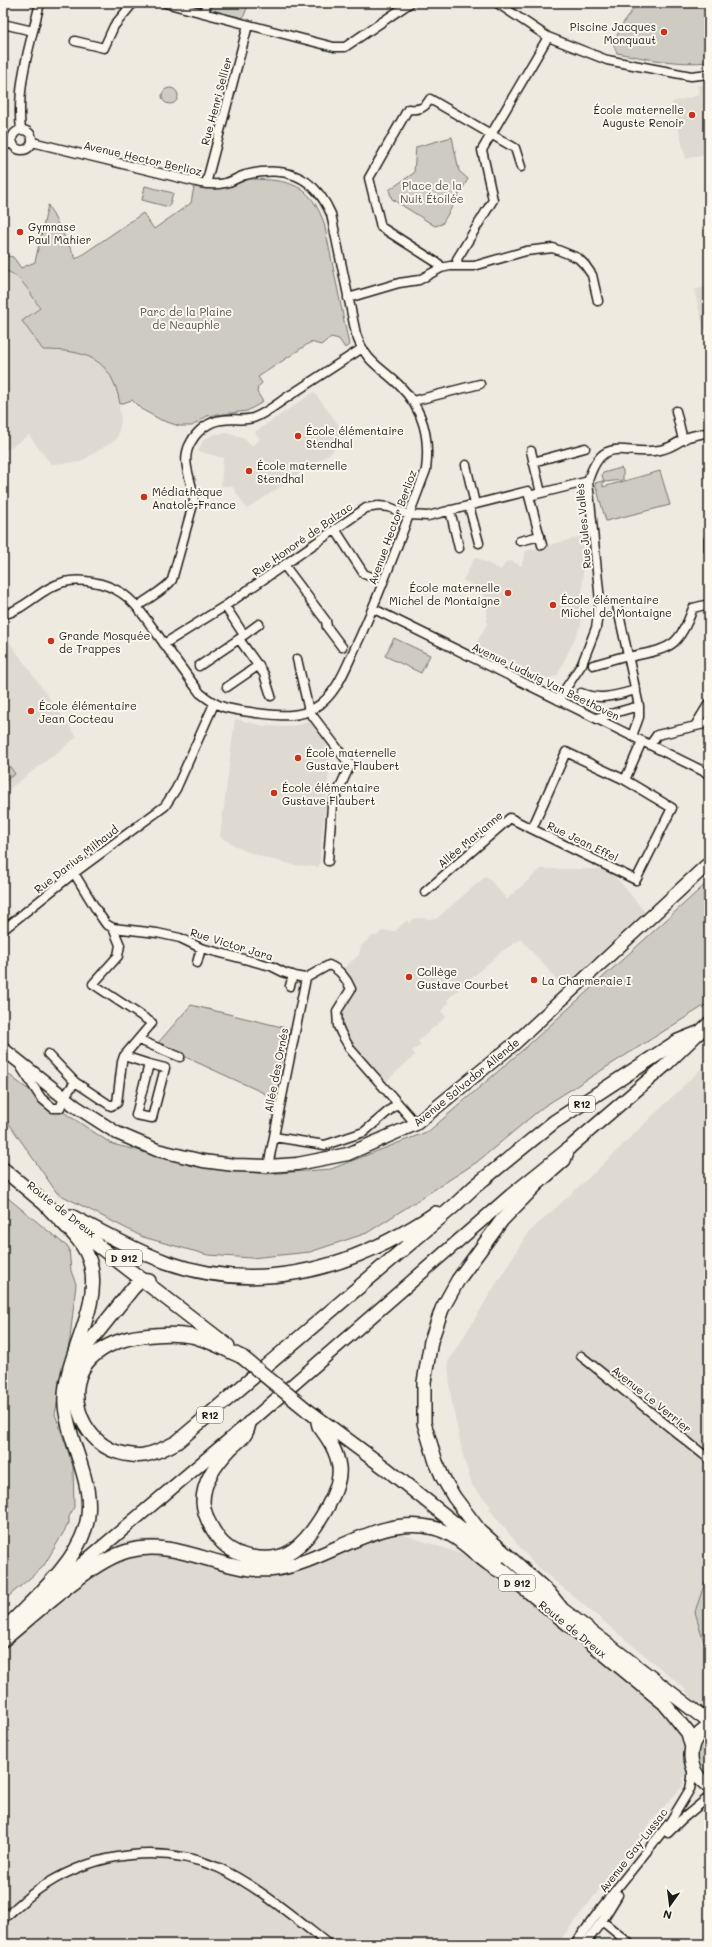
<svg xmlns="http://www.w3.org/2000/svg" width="712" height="1947" font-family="Mali,sans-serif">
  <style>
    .built { fill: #dedad1 }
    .green { fill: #ceccc2; stroke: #75746f }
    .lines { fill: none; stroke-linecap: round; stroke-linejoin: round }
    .street-casing { stroke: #1c1c1c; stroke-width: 11 }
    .secondary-casing { stroke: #1c1c1c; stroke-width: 15 }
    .primary-casing { stroke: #1c1c1c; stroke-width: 16 }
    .street { stroke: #fbf7ec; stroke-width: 8 }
    .secondary { stroke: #fbf7ec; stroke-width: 12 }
    .primary { stroke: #fbf7ec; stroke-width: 13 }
    .primary-bridge-casing { stroke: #1c1c1c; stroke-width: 16; stroke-linecap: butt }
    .primary-bridge { stroke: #fbf7ec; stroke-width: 13 }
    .poi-dot { fill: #c8321e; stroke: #fbf7ec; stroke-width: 1.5 }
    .labels { text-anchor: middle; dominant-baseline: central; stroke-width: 4; stroke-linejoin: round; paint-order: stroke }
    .shield { fill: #fbf7ec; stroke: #5f5e5a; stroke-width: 1 }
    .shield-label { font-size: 10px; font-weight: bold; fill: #1c1c1c }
    .poi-label { font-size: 11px; fill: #1c1c1c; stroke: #fbf7ec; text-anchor: start }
    .street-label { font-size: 11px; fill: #1c1c1c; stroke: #fbf7ec }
    .park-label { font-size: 11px; fill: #51514e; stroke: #fbf7ec }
  </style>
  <rect width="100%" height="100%" fill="#eeeadf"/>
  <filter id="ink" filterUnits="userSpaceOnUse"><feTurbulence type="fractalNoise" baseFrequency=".025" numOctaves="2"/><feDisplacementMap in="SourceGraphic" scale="8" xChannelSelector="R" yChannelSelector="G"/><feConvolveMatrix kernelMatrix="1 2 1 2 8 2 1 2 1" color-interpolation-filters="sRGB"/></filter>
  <g filter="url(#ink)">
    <path class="built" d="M709,84V153L686,159L672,102L700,95L697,85Z
      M3,270L8,271L22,280L40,308L22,321L43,350H66L90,356L106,369L117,387L121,421L117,439L80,462L51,464L29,435L4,452L8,458L3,461Z
      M709,286V328L704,329L694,290Z
      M314,392L338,424L340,432L338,443L332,452L247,509L232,486H221L223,458L198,451L204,439L215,434L230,433L243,438L252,446L260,439L255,432Z
      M584,536L581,625L557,676L546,679L475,645L487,624V606L483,591L463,580L475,557L501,570L506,562L512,561L521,566L526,551Z
      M3,633L77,737L3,794Z
      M235,719L264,726L284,727L301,724L313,719L331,749L319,867L294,865L269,859L245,851L220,837Z
      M541,869H609L645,912L563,987L521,939L501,952L447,1000L449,1003L441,1011L446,1017L418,1041L421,1045L412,1051L415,1055L382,1085L341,1033L340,1006L349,993L339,972L359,955L361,946L372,936H377L382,931H395L407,920L409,923L415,918L436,919L486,876L507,899Z
      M709,1061V1700L700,1708L683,1687L533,1563L489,1509L491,1506L473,1487L463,1456L451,1398L448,1362L527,1234L596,1171Z
      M383,1528L477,1559L644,1675L693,1743L682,1787L661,1810L557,1944H3V1621L93,1544L155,1538L216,1555L276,1564L324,1554Z"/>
    <path class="green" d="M183,3H249L243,18Z
      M638,3H709V62C678,65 647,59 617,53L613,44L625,20Z
      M162 96a8 8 0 1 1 16 0a8 8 0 1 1-16 0Z
      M452,137L459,171L468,179L442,224L435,226L392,199L389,190L414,173L416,147Z
      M250,179C289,180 310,183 324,223L349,345L345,348L339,339L331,337L321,345L311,342L258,377L262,383L258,387L257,392L263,402L247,411L207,416L192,426H179L161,420L141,409L132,400L120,404C112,358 86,350 43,350L22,321L40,308C30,293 21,274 3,270V255L13,257L21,268L35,262L48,205L76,259L143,213L154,229L191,203L194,187C215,191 231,186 250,179Z
      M145,186L173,193L169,207L142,200Z
      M621,468L623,470V480L604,482L602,475L603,473Z
      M660,471L670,505L606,521L595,483L603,481V487Z
      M394,638L430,655L421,673L385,656Z
      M3,757L15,774L3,782Z
      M709,881V1001L707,1004L543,1107L477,1162L367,1233L310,1252L251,1258L208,1255L143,1237L57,1193L3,1115V1070L22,1085L112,1144L205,1167L266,1174L331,1169L429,1131L525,1048Z
      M191,1005L290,1029L279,1100L157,1044Z
      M3,1194L69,1248L71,1271L76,1284L70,1339L55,1414L73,1465L74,1507L69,1517V1523L43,1567L3,1601Z
      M709,1570V1647L704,1642L695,1612Z
      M709,1733V1778C694,1765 694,1746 709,1733Z"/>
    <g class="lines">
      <g class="street-casing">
        <path id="street" d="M165,3L299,38L334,47H345L410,3
          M497,3L548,37L607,60L691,76L709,74
          M204,13L207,3
          M3,24L33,31
          M75,41L104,48L114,26L133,3
          M21,130C16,86 30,45 40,3
          M12 140a10 10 0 1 1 20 0a10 10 0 1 1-20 0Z
          M3,146L13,143
          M206,184L248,25
          M458,265L457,259L493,200L482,150L548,37
          M441,268L439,264L381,227L369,178L408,109C419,110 424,109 430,99L515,148L521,167
          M348,298L399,283L419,280L441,268L450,266H474L526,251L553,248L578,258L585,265L592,275L598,301
          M413,401L480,384
          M676,411L683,440
          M531,451L541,493
          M533,462L585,448
          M466,465L475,504
          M529,496L542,545
          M469,506L479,543
          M450,510L459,548
          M335,529L364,574L374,578
          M709,539V550
          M520,541L540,536
          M284,565L326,621L327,627L342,647
          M225,606L244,635L239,639L264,674L271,696
          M137,607C148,598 165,590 172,580L194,501C193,480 179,462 191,442C197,431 209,421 222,420C232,418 243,421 253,418C267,413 279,402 292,394C315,379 338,364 361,349
          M374,609L709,774
          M3,615C26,609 41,588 64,582C83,578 105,583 120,592C135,601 145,618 155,631C170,652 185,673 200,693C221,710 230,709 256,713C275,715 297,719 315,708C336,695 345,670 355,648C382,591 403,530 426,470C430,438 424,410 400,386C380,366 366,363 356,334L331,214C314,175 285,165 245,175C238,177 232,182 225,183C218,185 208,184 201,183L32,142
          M244,635L259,624
          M164,644L225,606L366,508L378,506L389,507L409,515L428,516L528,491L529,496L585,482
          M629,657C669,648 678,650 693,608L709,604
          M297,659L309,711L350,765L332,805L328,861
          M593,665L628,655
          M199,666L239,639
          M227,687L259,665
          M581,693C600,701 617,695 636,690
          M558,700L582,664L596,628L600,601L588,481C603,432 625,457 660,450C674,447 677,442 688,437C694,435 702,434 709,432
          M596,718L639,706L617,605
          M695,726L709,703
          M632,736L639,717V706
          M650,745L657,735L709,723
          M625,780L672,808L636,880L532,829L566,752L625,780L642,741
          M74,873L99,914L106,924L113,928L157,933L180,938L201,948L271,966L285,973L299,977L306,978L329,965C339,969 347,979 351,989L337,1011L338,1026L341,1033L351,1050L416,1124
          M425,892L510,818L532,829
          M3,930L74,873L165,806L176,789L214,704
          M197,963L201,948
          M290,986L293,975
          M139,1040L180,1057
          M48,1054L75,1082L111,1106L117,1103L122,1062L124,1056L152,1023L93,984L118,956L120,945L113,928
          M124,1056L149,1064L136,1115L152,1118L165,1068L149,1064
          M21,1067L41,1098L53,1108H60L65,1096L75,1082
          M274,1137L325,1145L364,1132L398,1103
          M268,1166L306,978
          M581,1356L709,1459
          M668,1833L681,1820L709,1797
          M3,1919C17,1907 30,1894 45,1885C97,1852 162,1844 219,1868C256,1885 296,1919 328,1944
          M602,1921L630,1944
          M575,1944L602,1907L670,1822L690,1789L692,1778V1769
          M585,1944L602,1921L618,1895"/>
      </g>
      <g class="secondary-casing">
        <path id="secondary" d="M3,1049L75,1106L117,1133L157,1150L203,1161L234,1165L268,1166L297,1164L348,1154L416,1124L514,1044L709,863
          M44,1596L249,1423L511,1195L568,1149L667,1064L709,1023"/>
      </g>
      <g class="primary-casing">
        <path id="primary" d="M3,1169L51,1209
          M71,1216C102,1232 133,1250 166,1262C263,1296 355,1267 436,1213
          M74,1227C125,1267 177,1306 228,1346
          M242,1357C226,1350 209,1340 191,1336C175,1333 160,1334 143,1336C123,1338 106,1344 91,1358C62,1387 80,1440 117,1452C125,1454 135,1457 144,1455C156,1453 166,1448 177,1442L454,1206L474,1187L554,1122L678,1041L698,1033
          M76,1359L133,1288L141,1280L149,1281
          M307,1410L388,1470L498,1558
          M249,1423C247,1437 239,1440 230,1449C216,1464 203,1481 203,1502C204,1515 210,1526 217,1536C232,1559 271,1565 293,1550C312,1537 342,1491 339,1467C337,1451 328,1438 319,1426L318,1422
          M501,1569L664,1703L688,1733L692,1748
          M555,1604L709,1722
          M561,1608L549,1593L479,1530L454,1497L443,1478L436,1462L424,1423V1382L431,1341L442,1309L458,1280L502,1220L538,1183L564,1160L568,1149
          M8,1626C34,1598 73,1566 85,1529C99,1487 68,1446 65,1405C62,1359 101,1312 91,1266C85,1239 62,1224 45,1204
          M3,1640C34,1615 91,1561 128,1551C179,1537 225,1576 276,1569C329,1561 378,1514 434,1528C463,1535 480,1564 507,1574
          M709,1727C684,1740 686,1772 709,1786"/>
      </g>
      <use href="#street" class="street"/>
      <use href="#secondary" class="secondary"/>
      <use href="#primary" class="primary"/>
      <g class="primary-bridge-casing">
        <path id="primary-bridge" d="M242,1357L307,1410"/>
      </g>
      <use href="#primary-bridge" class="primary-bridge"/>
    </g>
  </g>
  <g class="poi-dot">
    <circle cx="664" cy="32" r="4"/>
    <circle cx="692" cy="115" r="4"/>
    <circle cx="20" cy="232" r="4"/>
    <circle cx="298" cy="436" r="4"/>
    <circle cx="249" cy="471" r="4"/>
    <circle cx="144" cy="497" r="4"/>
    <circle cx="508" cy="593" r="4"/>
    <circle cx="553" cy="605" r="4"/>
    <circle cx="51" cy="641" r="4"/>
    <circle cx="31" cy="711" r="4"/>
    <circle cx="298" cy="758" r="4"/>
    <circle cx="274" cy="793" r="4"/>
    <circle cx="409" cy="977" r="4"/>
    <circle cx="534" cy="980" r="4"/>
  </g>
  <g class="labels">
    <g class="shield">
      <rect x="569" y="1096" width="26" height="16" rx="3"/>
      <rect x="106" y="1250" width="36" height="16" rx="3"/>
      <rect x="197" y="1407" width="26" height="16" rx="3"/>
      <rect x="499" y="1575" width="36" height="16" rx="3"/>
    </g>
    <g class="shield-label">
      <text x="582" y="1104">R12</text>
      <text x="124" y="1258">D 912</text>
      <text x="210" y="1415">R12</text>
      <text x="517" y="1583">D 912</text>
    </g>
    <g class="poi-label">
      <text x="656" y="26" text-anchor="end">Piscine Jacques<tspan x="656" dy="13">Monquaut</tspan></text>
      <text x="684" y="109" text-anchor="end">École maternelle<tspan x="684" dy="13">Auguste Renoir</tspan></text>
      <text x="28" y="226">Gymnase<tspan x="28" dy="13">Paul Mahier</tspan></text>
      <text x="306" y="430">École élémentaire<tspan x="306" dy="13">Stendhal</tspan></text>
      <text x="257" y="465">École maternelle<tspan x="257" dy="13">Stendhal</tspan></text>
      <text x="152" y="491">Médiathèque<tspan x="152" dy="13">Anatole-France</tspan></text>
      <text x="500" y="587" text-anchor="end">École maternelle<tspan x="500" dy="13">Michel de Montaigne</tspan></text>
      <text x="561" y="599">École élémentaire<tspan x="561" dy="13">Michel de Montaigne</tspan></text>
      <text x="59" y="635">Grande Mosquée<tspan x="59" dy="13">de Trappes</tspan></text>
      <text x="39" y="705">École élémentaire<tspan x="39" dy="13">Jean Cocteau</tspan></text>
      <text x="306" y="752">École maternelle<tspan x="306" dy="13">Gustave Flaubert</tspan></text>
      <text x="282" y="787">École élémentaire<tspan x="282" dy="13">Gustave Flaubert</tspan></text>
      <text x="417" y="971">Collège<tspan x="417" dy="13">Gustave Courbet</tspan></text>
      <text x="542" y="980">La Charmeraie I</text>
    </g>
    <g class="street-label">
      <text transform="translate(216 101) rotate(-75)">Rue Henri Sellier</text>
      <text transform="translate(143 158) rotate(13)">Avenue Hector Berlioz</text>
      <text transform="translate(583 526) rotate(-95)">Rue Jules Vallès</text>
      <text transform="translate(392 527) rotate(-70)">Avenue Hector Berlioz</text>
      <text transform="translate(302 539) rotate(-35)">Rue Honoré de Balzac</text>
      <text transform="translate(546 681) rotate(26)">Avenue Ludwig Van Beethoven</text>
      <text transform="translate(470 839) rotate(-40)">Allée Marianne</text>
      <text transform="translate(583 841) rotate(26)">Rue Jean Effel</text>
      <text transform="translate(76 859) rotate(-38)">Rue Darius Milhaud</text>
      <text transform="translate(232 944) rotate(17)">Rue Victor Jara</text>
      <text transform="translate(276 1070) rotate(-79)">Allée des Ornés</text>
      <text transform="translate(466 1082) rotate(-39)">Avenue Salvador Allende</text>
      <text transform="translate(62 1209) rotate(38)">Route de Dreux</text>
      <text transform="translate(652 1399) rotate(39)">Avenue Le Verrier</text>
      <text transform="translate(573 1629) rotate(39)">Route de Dreux</text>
      <text transform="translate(633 1850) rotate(-52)">Avenue Gay-Lussac</text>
    </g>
    <g class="park-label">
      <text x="432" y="185">Place de la<tspan x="432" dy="13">Nuit Étoilée</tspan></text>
      <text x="186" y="311">Parc de la Plaine<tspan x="186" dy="13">de Neauphle</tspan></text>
    </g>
  </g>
  <rect width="712" height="1947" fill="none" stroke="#fbf7ec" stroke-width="16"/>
  <rect x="8" y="8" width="696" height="1931" fill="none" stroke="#1c1c1c" stroke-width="1.5" filter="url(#ink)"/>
  <g transform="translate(670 1905) rotate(194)" stroke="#fbf7ec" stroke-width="3" paint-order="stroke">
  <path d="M0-3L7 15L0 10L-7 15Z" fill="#1c1c1c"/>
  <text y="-6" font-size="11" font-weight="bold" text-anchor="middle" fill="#1c1c1c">N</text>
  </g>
</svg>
